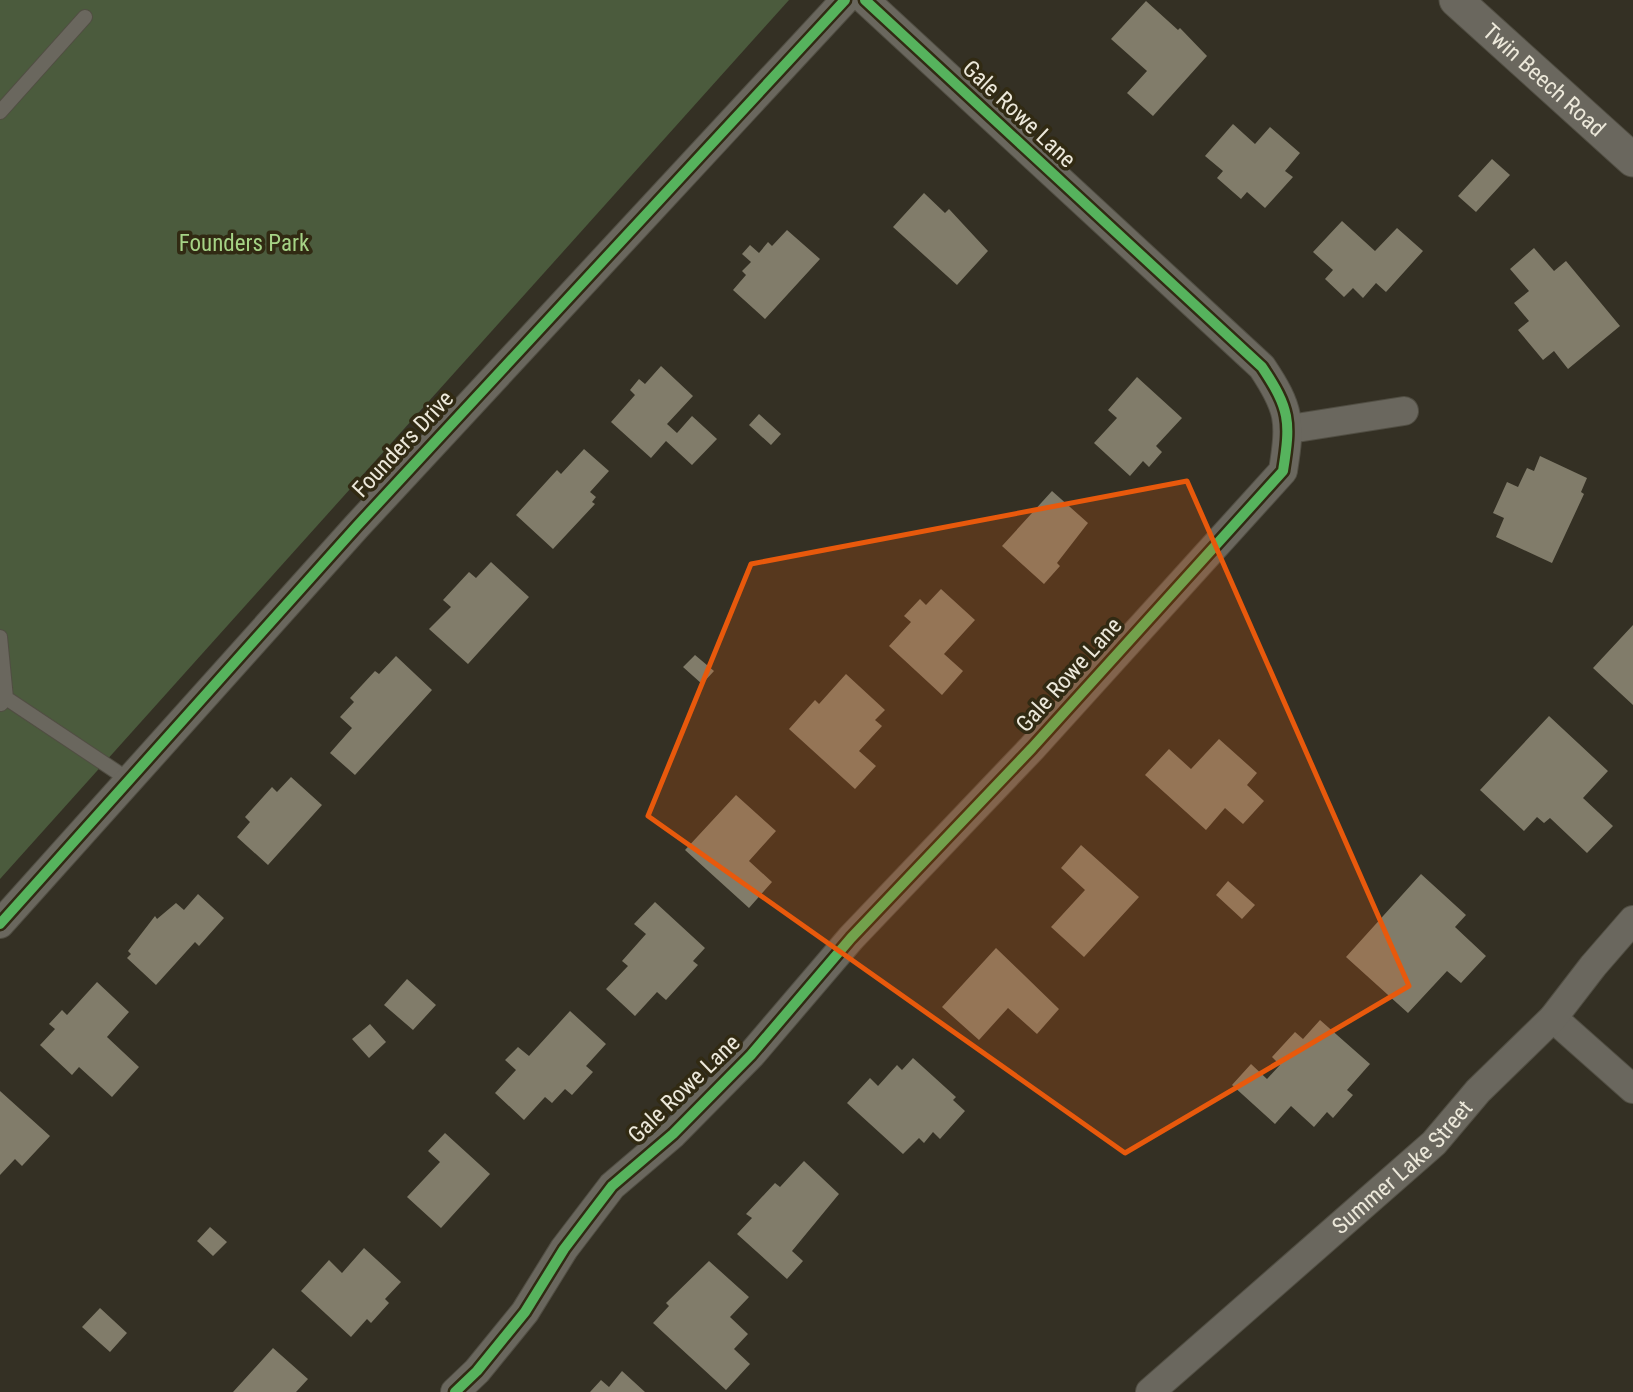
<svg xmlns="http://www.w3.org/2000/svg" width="1633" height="1392" font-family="'Roboto Condensed',sans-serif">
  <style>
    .green { fill: #4b5b3d }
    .building { fill: #817c6a }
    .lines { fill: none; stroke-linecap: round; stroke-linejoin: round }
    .service-casing { stroke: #514e43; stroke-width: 16 }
    .minor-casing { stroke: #514e43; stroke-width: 30 }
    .tertiary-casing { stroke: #514e43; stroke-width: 35 }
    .service { stroke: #6a675e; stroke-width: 14 }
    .minor { stroke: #6a675e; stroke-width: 28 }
    .tertiary { stroke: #6a675e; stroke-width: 33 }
    .cycleway-casing { stroke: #312a13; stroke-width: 15 }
    .cycleway { stroke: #56b35d; stroke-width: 10 }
    .marked { fill: #e8590c; fill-opacity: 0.2; stroke: #e8590c; stroke-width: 5; stroke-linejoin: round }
    .labels { text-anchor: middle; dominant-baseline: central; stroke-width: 7; stroke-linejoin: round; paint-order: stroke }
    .street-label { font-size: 23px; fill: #ece8da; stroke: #312a13 }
    .park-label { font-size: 23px; fill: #a5d285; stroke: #312a13 }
  </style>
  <rect width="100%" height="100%" fill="#343024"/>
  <path class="green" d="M0,0H789L0,879Z"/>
  <path class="building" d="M1146,1L1178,30L1180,28L1207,56L1153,116L1127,93L1147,71L1111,39Z
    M1233,124L1255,144L1270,127L1300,153L1285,171L1293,177L1265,208L1247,192L1241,199L1217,178L1223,171L1205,156Z
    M1492,159L1510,175L1476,212L1458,196Z
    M924,193L945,213L949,209L988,251L957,285L893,227Z
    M1342,221L1375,251L1397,228L1423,251L1386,292L1376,283L1363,298L1353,288L1344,297L1325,279L1333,270L1313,252Z
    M787,230L820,259L765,319L733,290L746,275L742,271L751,262L742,254L750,245L759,253L768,242L772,246Z
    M1534,248L1554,271L1566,261L1620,326L1568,369L1554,351L1543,360L1518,330L1529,321L1514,303L1529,291L1510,269Z
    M661,366L693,396L667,424L677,433L692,416L717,439L692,465L666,441L651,458L611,422L635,395L630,390L639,379L645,384Z
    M1137,377L1182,418L1156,446L1162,452L1149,467L1143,461L1130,476L1094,443L1117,418L1108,410Z
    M759,414L781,434L771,445L749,425Z
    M584,449L609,471L590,492L596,497L592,502L595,504L553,549L516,515L557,470L561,474Z
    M1540,456L1587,478L1581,492L1584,494L1552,563L1496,537L1504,518L1493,513L1507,482L1518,487L1527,468L1534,471Z
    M1052,491L1088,523L1057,563L1060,566L1044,584L1002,546Z
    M491,562L529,597L468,664L429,629L451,607L443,600L469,572L476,578Z
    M941,589L975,620L944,654L963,671L942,695L889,646L911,622L904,616L920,599L926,605Z
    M1633,625V705L1593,668Z
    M695,655L714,671L702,684L683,667Z
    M396,656L432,690L355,775L330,753L352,728L340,717L354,702L350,698L375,671L379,674Z
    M846,674L885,710L875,720L882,726L859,751L876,766L855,789L789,729L815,700L819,704Z
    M1549,716L1608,771L1583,798L1613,826L1587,853L1550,818L1544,823L1537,817L1524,831L1480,790Z
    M1219,739L1257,773L1247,785L1264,801L1243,824L1225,808L1206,830L1145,775L1169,749L1191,769Z
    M291,777L322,805L268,865L237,837L250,822L245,817L272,787L277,792Z
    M736,795L776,831L749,861L772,882L749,908L685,850Z
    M1081,845L1139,897L1084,957L1051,927L1085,890L1061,868Z
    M1421,874L1466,915L1455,927L1486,956L1461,983L1447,971L1408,1013L1346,957Z
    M1228,881L1255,905L1242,919L1216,895Z
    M198,894L224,918L199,946L195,942L156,985L127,958L131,954L128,951L155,916L157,919L176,903L184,910Z
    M655,902L705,948L693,961L698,965L666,1000L657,992L635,1016L606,989L628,966L622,961L646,934L634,924Z
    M996,948L1059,1009L1037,1034L1008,1008L979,1040L942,1007Z
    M407,979L436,1005L413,1030L384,1005Z
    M97,982L129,1012L107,1037L139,1067L112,1097L79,1067L72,1075L40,1045L55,1029L49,1024L62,1010L67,1015Z
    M570,1011L606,1044L586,1066L593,1072L572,1095L565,1089L552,1103L545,1097L524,1120L495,1093L516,1070L505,1060L518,1047L529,1056Z
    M1320,1020L1370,1064L1347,1090L1353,1095L1333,1118L1327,1112L1314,1127L1291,1106L1275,1124L1232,1085L1251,1064L1267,1079L1280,1065L1272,1057L1295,1032L1303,1039Z
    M370,1024L386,1042L369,1058L352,1039Z
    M913,1058L956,1097L953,1100L965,1111L940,1139L933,1132L924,1143L919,1138L903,1154L847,1103L870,1078L878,1086L897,1065L902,1070Z
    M0,1091L50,1136L22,1166L15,1159L0,1175Z
    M445,1133L490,1174L441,1228L407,1197L440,1162L428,1151Z
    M804,1161L839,1194L792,1251L803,1261L787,1279L737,1234L752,1218L746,1214L775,1183L780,1187Z
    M210,1227L227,1242L213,1256L197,1241Z
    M364,1248L401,1282L385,1299L389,1303L371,1323L367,1319L351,1337L301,1291L329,1260L342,1273Z
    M709,1261L749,1297L730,1317L748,1334L734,1349L750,1364L726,1390L653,1323L669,1306L666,1303Z
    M100,1308L127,1333L110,1352L82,1327Z
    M273,1348L308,1379L296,1392H233Z
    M622,1371L645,1392H590L601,1380L609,1387Z"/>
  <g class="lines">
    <g class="service-casing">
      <path id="service" d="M0,112L85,17
        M0,637L6,698L1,704
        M6,698L129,780"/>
    </g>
    <g class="minor-casing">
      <g id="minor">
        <path d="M1290,429L1404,411"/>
        <path d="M0,924L357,526L845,0"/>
        <path d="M1553,1018L1633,1089"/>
        <path d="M455,1392L477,1371L525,1312L564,1249L612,1186L673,1134L751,1055L851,938L1032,748L1283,471C1291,421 1290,409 1262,367L865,0"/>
        <path id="s1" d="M1150,1392L1434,1143L1478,1091L1553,1018L1593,966L1633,920"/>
      </g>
    </g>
    <g class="tertiary-casing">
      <g id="tertiary">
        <path id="s2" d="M1456,0L1633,160"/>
      </g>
    </g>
    <use href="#service" class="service"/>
    <use href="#minor" class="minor"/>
    <use href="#tertiary" class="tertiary"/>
    <g class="cycleway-casing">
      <path id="cycleway" d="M0,924L357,526L845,0
        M455,1392L477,1371L525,1312L564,1249L612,1186L673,1134L751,1055L851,938L1032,748L1283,471C1291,421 1290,409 1262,367L865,0"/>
    </g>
    <use href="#cycleway" class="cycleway"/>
  </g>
  <path class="marked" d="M1187,481L1409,986L1125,1153L648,816L751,564Z"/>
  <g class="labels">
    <g class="street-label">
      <text stroke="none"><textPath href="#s2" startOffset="119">Twin Beech Road</textPath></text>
      <text transform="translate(1019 114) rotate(43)">Gale Rowe Lane</text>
      <text transform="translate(403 444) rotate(-47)">Founders Drive</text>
      <text transform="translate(1069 675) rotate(-48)">Gale Rowe Lane</text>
      <text transform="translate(684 1089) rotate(-44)">Gale Rowe Lane</text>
      <text stroke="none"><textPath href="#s1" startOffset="338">Summer Lake Street</textPath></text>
    </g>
    <g class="park-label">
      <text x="244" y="243">Founders Park</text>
    </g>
  </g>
</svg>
